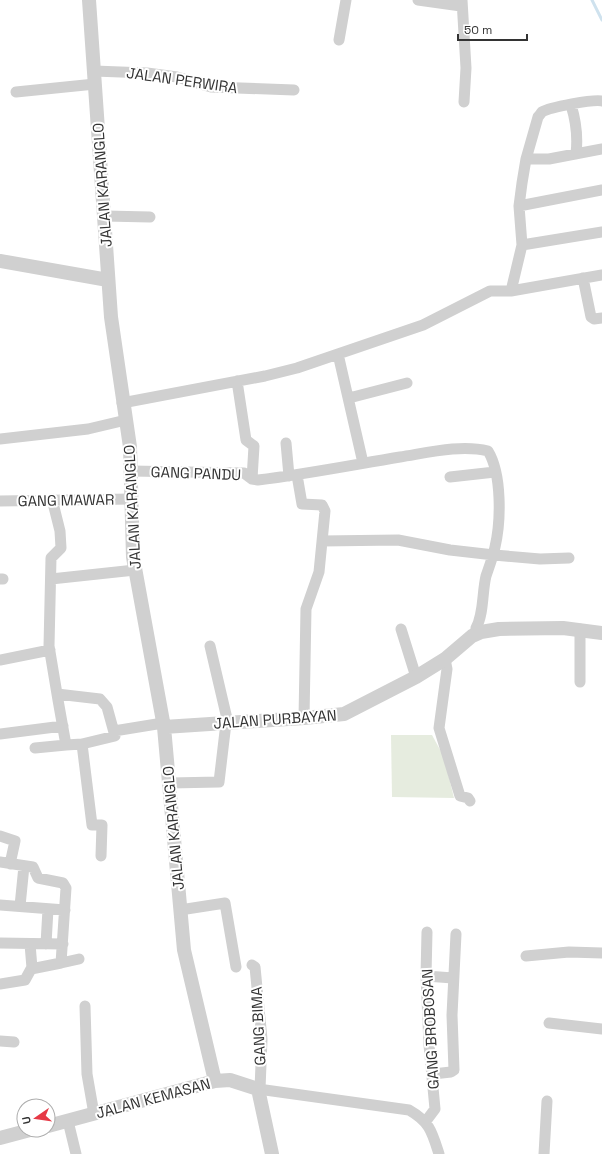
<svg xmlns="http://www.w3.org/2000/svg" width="602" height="1154" font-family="'Space Grotesk',sans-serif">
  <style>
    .green { fill: #e6ecdf }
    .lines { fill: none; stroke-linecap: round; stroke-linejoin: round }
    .stream { stroke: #cfe2ee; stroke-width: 3 }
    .minor { stroke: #d0d0d0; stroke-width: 11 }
    .tertiary { stroke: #d0d0d0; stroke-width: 14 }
    .labels { text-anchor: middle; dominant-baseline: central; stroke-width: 4; stroke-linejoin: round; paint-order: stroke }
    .street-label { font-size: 15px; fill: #333; stroke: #fff }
  </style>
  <rect width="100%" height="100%" fill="#fff"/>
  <path class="green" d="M391,735H432L444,757L454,798L392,797Z"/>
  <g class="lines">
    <path class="stream" d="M592,0L602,20"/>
    <path class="minor" d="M418,0L461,6
      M462,0L466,68L464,102
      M339,40L346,0
      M94,71L147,73L177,77L211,87L294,90
      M16,92L95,84
      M571,105C576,121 578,137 576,154
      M526,159H549L602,149
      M519,206L602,190
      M105,216L150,217
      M522,245L602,232
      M583,278L591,317L594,319L602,318
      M511,291L522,245L519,206L522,183L526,159L538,117C540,115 541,113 542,112C550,107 594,99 602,101
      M338,354L363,463
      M237,381L246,440L254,446L252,479
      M349,398L407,383
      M122,403L265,376L297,368L423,325L490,291H511L602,275
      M0,439L88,429L126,420
      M286,443L289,476
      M131,471L244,473L252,479L258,480C306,474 352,465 400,457C426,453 461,444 488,451C502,474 501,521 495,547C493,557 489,567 486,576C482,592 484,614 476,628V634
      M297,475L302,504L322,505L325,511L319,572L306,609L304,718
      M450,477L495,472
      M52,499L60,531L61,548L51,558L49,646L58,700L66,745L82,744L115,736L107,707L100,699L57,694
      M0,501L132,499
      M322,541L398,540L450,550L494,555L540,559L569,558
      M0,579H3
      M51,579L135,570
      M401,629L416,677
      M210,646L228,723
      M445,659L447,669L439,728L460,796L468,798L470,801
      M0,660L50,650
      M580,682V629
      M114,731L163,723
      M0,734L63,726
      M82,744L92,825H102L101,856
      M35,748L66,745
      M170,783L219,782L226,723
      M0,836L15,841L10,864
      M0,862L33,867L38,878L63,883L66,888L61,963L31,969L25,980L0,984
      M0,905L65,910
      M20,906L24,866
      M180,910L225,903L236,967
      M0,943L63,944
      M30,944L32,968
      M46,944L48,909
      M526,956L569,952L602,953
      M61,963L79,959
      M252,965L255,967L262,1039L260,1089
      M426,976L453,978
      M85,1006L87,1074L94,1114
      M549,1023L602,1029
      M0,1041L14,1042
      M433,1074L451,1072L454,1070L452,1015L456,934
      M258,1089L409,1110C430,1122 432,1132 439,1154
      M68,1121L76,1154
      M426,1121L435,1109L429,1045L426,976L427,932
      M544,1154L547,1101"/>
    <path class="tertiary" d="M89,0L111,317L130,447L133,557L164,727L184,950L215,1081
      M0,261L108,280
      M164,727L304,718L344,714L416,677L445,659L472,636L481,632L499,629L563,628L602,633
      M48,1126L215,1081L230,1080L258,1089L272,1154
      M0,1138L30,1130"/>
  </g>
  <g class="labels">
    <g class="street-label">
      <text transform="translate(182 80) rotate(8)">JALAN PERWIRA</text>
      <text transform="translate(102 185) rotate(-94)">JALAN KARANGLO</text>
      <text transform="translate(196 473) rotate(2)">GANG PANDU</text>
      <text transform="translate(66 500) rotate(-1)">GANG MAWAR</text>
      <text transform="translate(132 507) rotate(-93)">JALAN KARANGLO</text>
      <text transform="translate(275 719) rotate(-4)">JALAN PURBAYAN</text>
      <text transform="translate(173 828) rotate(-95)">JALAN KARANGLO</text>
      <text transform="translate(258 1026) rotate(-93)">GANG BIMA</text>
      <text transform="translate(430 1029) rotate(-93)">GANG BROBOSAN</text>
      <text transform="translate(153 1098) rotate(-15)">JALAN KEMASAN</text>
    </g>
  </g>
  <g transform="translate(36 1118) rotate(257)"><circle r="19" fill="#ffffff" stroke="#adadad"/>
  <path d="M0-3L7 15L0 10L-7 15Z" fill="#e63946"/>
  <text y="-6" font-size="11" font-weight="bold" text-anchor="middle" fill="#333333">U</text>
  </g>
  <path d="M458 34v6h69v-6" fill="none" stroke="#333333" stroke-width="2"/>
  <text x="464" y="34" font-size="12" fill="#333333" stroke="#ffffff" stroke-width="3" paint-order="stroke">50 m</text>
</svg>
